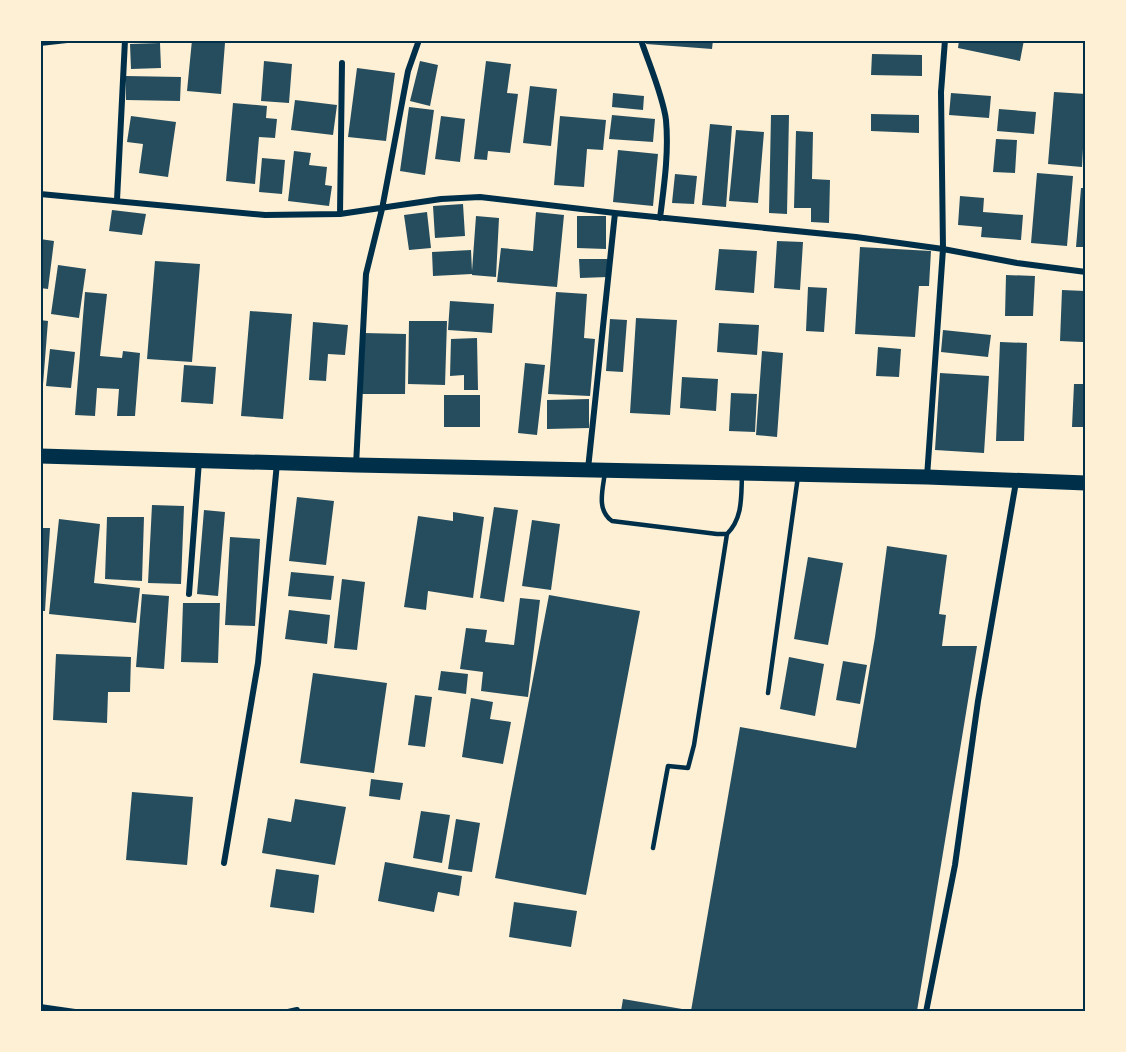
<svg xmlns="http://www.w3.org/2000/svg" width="1126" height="1052" font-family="Lato,sans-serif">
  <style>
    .building { fill: #264d5e }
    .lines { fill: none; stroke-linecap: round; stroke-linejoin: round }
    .service { stroke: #003049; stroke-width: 4.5 }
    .minor { stroke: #003049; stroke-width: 6 }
    .primary { stroke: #003049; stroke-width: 15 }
    .neatline { fill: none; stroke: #003049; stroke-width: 2 }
  </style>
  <rect width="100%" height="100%" fill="#fdf0d5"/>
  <path class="building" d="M192,40L225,43L221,94L187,91Z
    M647,40H713L712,49L646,44Z
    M959,40H1024L1020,61L958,48Z
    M160,43L161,68L131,69L130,44Z
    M872,54L922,55V76L871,75Z
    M264,61L292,64L289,103L261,101Z
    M420,61L438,65L430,106L410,101Z
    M486,61L511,64L507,93L518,94L510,153L488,151L487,160L474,159Z
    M357,68L395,73L386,141L348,137Z
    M126,76L181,77L180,101L126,100Z
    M530,86L557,89L551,146L523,143Z
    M1054,92L1086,94L1082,167L1048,164Z
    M613,93L644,96L643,110L612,107Z
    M951,93L991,96L989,118L949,115Z
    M295,100L337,105L333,135L291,130Z
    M233,103L267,106L266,118L277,119L275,138L259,137L255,184L226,181Z
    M409,107L434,110L425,175L400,171Z
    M999,109L1036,112L1034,134L997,131Z
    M871,114L919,115V133L871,131Z
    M612,115L655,119L653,142L609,139Z
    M771,115H789L787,214L769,213Z
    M131,116L176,122L168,177L139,173L143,144L127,142Z
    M441,116L465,119L460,162L435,159Z
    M560,116L606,120L603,150L587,149L584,187L554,185Z
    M710,124L732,126L726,207L702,205Z
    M736,130L764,132L758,203L729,201Z
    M796,131L813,132L812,179L830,180L829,223L811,222V208H794Z
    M996,139L1017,140L1015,173L993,172Z
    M618,150L658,154L653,206L613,202Z
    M294,151L311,153L309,165L327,167L325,185L332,186L329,206L288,201Z
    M262,158L285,160L282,194L259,192Z
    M1037,173L1073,176L1067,246L1031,243Z
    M675,174L697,176L694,204L672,203Z
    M1081,188H1086V247H1076Z
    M960,196L984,198L983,212L1023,215L1021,240L981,237L982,227L958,225Z
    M463,204L465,236L435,238L433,206Z
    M112,210L146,214L142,235L109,231Z
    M427,212L431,248L409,250L404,215Z
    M536,212L564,215L557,287L497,282L501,248L533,251Z
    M476,216L499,218L496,277L472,275V274L433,276L432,252L471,250L472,271Z
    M577,216H606V249L577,248Z
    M40,239L54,241L48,289L40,288Z
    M777,241L803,242L800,290L774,288Z
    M860,247L931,251L929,286H919L915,337L855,334Z
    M719,249L757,251L754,293L715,290Z
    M579,259H608V277L580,278Z
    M155,261L200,264L192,362L147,359Z
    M58,265L86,269L79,318L51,314Z
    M1006,275L1035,276L1033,316H1005Z
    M808,287L827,288L824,332L806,331Z
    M1062,290L1085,291L1083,342L1060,341Z
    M85,292L107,294L100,356L122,358L123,351L140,353L135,416H117L119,389L97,388L95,416L75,415Z
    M556,292L587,294L584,338L595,339L590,396L548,394Z
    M450,301L494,304L492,333L448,330Z
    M250,311L292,314L283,419L241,416Z
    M636,318L677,320L670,415L630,413Z
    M610,319L627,320L623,372L606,371Z
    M40,320L48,321L42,397H40Z
    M409,321H447L445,385L408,384Z
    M313,322L348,325L345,355L328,354L326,381L309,380Z
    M719,323L759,325L757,355L717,352Z
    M943,330L991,335L988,357L941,352Z
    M364,333L406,334L405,394H362Z
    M477,338L478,390H464V375L450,376L451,339Z
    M1000,342L1027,343L1024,441H996Z
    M878,347L901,349L899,377L876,376Z
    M50,349L75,352L71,388L46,386Z
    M762,351L783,353L777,437L756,435Z
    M525,363L545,365L537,435L518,433Z
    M184,365L216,367L213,404L181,402Z
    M940,373L989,376L984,453L935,450Z
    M682,377L718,379L716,411L680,408Z
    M1074,384H1086V427H1072Z
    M731,393L757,394L755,432L729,431Z
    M444,395H480V427H444Z
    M589,399V428L547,429V400Z
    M297,497L334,501L326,565L289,561Z
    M152,505L184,506L181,584L148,583Z
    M494,507L518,510L504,602L480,598Z
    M204,510L225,512L218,596L197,594Z
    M453,512L484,517L473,598L428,591L426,610L404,607L418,516L453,521Z
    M107,517H144L142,581L105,579Z
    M59,519L100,524L94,583L140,588L136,623L49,614Z
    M532,520L560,524L551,590L522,586Z
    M40,528H50L45,611H40Z
    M230,537L260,539L255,626L225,625Z
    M887,546L947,555L939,614L946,615L942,646H977L917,1011H691L740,727L856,748L875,637Z
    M808,557L843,563L828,645L794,639Z
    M291,572L334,576L331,600L288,596Z
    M342,579L365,582L357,650L334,648Z
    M142,594L169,596L164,669L136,667Z
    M549,595L640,611L586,895L495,878Z
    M520,598L540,600L528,697L481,691L483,672L460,669L466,628L487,630L485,642L514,645Z
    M183,603H220L218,663L181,662Z
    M289,610L330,615L327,644L285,639Z
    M56,654L131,657L130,692H108L107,723L53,720Z
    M789,657L824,664L815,716L780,709Z
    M843,661L867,665L860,704L836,700Z
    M441,671L468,674L466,694L438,690Z
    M313,673L387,683L374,773L300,763Z
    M415,695L432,697L425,747L408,745Z
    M471,698L493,702L490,719L511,722L503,764L462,757Z
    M371,779L403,783L400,800L369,796Z
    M132,792L193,797L187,865L126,860Z
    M295,799L346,807L335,865L262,853L268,818L291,822Z
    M421,811L450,815L442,863L413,858Z
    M456,819L480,823L472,872L448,869Z
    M385,862L462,876L459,896L438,892L434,912L378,901Z
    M276,869L319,875L314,913L270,907Z
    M514,902L577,911L571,947L509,937Z
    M623,999L688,1010V1011H621Z"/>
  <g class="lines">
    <path class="service" d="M605,472C603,489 596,510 612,521L717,534H727C743,518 741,497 742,476
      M768,693L798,476
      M653,848L668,766L688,768L694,745L727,534"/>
    <path class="minor" d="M641,40C649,64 663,96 666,120C669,153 664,186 660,218
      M40,43L67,40
      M40,194L265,215L340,214L441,199L480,197L615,213L856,237L943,249L1017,263L1086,272
      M117,200L125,40
      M340,214L342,63
      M356,465L366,274L382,209L408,71L419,40
      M588,469L615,213
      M927,477L943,249L941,92L945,40
      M189,594L199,461
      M224,863L258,663L277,463
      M40,1007L75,1012
      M288,1012L297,1010
      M926,1012L955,865L978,701L1016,482"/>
    <path class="primary" d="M40,456L356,465L927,477L1086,483"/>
  </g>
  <rect width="1126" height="1052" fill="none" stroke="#fdf0d5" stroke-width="84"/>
  <rect x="42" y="42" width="1042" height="968" class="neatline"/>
</svg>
